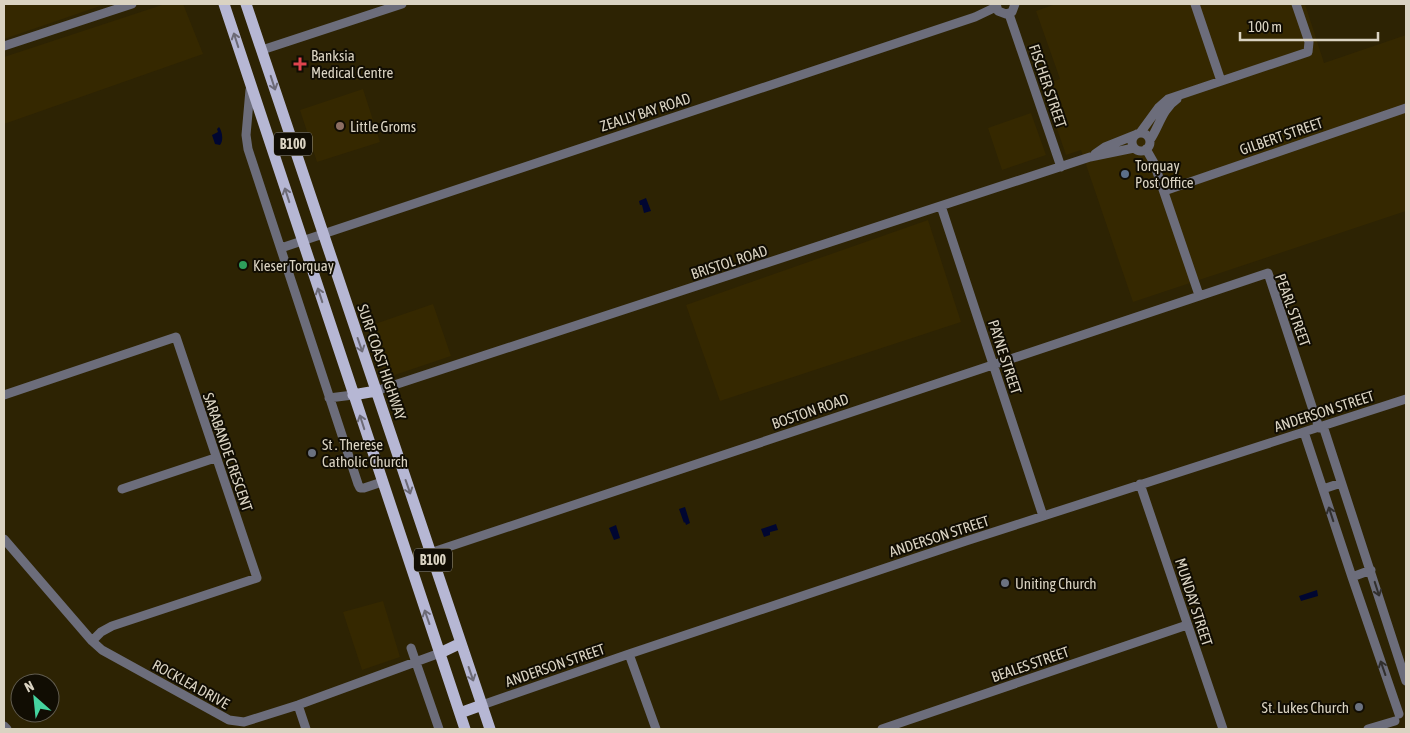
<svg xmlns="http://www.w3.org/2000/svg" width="1410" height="733" font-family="'Asap Condensed',sans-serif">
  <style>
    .built { fill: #352800 }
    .water { fill: #000631 }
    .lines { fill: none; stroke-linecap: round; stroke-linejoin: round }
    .minor { stroke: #6c6d7b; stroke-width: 9 }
    .major { stroke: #b6b7d4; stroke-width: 11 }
    .oneway { stroke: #6c6a76 }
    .oneway2 { stroke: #312f2d }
    .health-dot { fill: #e0444e; stroke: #110d03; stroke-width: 2 }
    .education-dot { fill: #8d6e63; stroke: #110d03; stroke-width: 2 }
    .service-dot { fill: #5c6f8a; stroke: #110d03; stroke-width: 2 }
    .leisure-dot { fill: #2e9e5b; stroke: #110d03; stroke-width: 2 }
    .worship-dot { fill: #6b7280; stroke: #110d03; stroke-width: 2 }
    .labels { text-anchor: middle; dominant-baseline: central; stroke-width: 4; stroke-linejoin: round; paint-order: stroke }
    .shield { fill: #110d03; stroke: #9e9889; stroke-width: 1 }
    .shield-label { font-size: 14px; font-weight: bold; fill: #dad3c2 }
    .poi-label { font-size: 15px; fill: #dad3c2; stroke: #110d03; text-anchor: start }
    .street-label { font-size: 15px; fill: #dad3c2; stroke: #110d03 }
  </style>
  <rect width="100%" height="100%" fill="#2d2303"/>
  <path class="built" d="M4,4H106L4,39Z
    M165,4H183L203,54L4,124V57Z
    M1056,4H1305L1324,63L1406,35V211L1133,302L1081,150L1066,155L1042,85L1060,79L1036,11Z
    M363,89L380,142L317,162L300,110Z
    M1031,113L1046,155L1002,170L988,128Z
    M928,220L961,322L720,401L686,305Z
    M433,304L451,356L386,378L369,326Z
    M383,601L400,657L362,670L343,612Z"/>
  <path class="water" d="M219,127C222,131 224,140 220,145L215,144L212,135L218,132L217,129Z
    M646,198L651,211L644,213L642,205H640L639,201Z
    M685,507L690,523L686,525L685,522L684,523L679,509Z
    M776,524L778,530L770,532V535L764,537L761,529Z
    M616,525L620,538L614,540L609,528Z
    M1317,590L1318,596L1301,601L1299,596Z"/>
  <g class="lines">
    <path class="minor" d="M996,4L998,11L1006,14L1012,12L1015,4
      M1195,4L1221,81
      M1009,14L1061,167
      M4,46L132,4
      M262,50L402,4
      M250,90L246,135L248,149L358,484L360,488H364L382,482
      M1140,133L1159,107L1168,99L1308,52L1309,42L1296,4
      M1132 142a9 9 0 1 1 18 0a9 9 0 1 1-18 0Z
      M1150,140C1159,127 1162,109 1177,99
      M1146,149L1154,163L1199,295
      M1095,154L1105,147L1135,135
      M1164,191L1406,108
      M941,206L1043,516
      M281,248L975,17L996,7
      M376,391L1090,157L1134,148
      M4,395L176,337L257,578L112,626L101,632L92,641
      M329,398L353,395
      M1323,426L1406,681
      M1304,432L1352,577L1399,714
      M1140,484L1223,729
      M122,489L215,458
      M1323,489L1341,483
      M4,539L92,641L102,650L229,720L244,722L298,705L440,653
      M430,553L1268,273L1319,428
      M1352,577L1371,570
      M411,648L439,729
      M629,654L656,729
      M298,705L306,729
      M482,705L629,654L966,541L1406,399
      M4,726L7,729
      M882,729L1187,625
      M1368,729L1395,721"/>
    <path class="major" d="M224,4L465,729
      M246,4L490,729
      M353,395L376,391
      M440,653L461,643
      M460,713L482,705"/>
  </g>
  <defs><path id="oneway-shaft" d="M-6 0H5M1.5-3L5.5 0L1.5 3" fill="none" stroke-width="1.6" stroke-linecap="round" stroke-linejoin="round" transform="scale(1.25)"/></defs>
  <g class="oneway">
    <use href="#oneway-shaft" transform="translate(236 40) rotate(-108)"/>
    <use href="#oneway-shaft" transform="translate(273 83) rotate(72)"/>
    <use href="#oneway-shaft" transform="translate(287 195) rotate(-108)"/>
    <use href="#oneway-shaft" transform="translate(320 295) rotate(-108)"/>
    <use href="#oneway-shaft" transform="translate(360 345) rotate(71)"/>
    <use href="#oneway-shaft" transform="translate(362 422) rotate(-108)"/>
    <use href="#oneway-shaft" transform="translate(408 487) rotate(71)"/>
    <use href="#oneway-shaft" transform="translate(427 617) rotate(-109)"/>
    <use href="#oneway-shaft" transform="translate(471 674) rotate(71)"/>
  </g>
  <g class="oneway2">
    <use href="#oneway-shaft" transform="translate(1331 514) rotate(-108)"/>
    <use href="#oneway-shaft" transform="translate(1377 589) rotate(72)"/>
    <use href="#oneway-shaft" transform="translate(1383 668) rotate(-109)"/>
  </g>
  <path class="health-dot" d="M297.5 56.5h5v5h5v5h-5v5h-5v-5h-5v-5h5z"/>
  <circle class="education-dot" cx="340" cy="126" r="5"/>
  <circle class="service-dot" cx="1125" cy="174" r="5"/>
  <circle class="leisure-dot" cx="243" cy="265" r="5"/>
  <g class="worship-dot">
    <circle cx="312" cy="453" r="5"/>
    <circle cx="1005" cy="583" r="5"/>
    <circle cx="1359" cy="707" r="5"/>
  </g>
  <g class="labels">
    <g class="shield">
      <rect x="274" y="132.5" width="38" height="23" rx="4"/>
      <rect x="414" y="548.5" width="38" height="23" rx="4"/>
    </g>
    <g class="shield-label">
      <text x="293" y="144">B100</text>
      <text x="433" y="560">B100</text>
    </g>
    <g class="poi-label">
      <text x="311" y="55">Banksia<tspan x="311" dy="17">Medical Centre</tspan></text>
      <text x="350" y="126">Little Groms</text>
      <text x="1135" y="165">Torquay<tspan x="1135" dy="17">Post Office</tspan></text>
      <text x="253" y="265">Kieser Torquay</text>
      <text x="322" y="444">St . Therese<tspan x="322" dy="17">Catholic Church</tspan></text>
      <text x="1015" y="583">Uniting Church</text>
      <text x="1349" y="707" text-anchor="end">St. Lukes Church</text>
    </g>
    <g class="street-label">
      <text transform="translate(1048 86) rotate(71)">FISCHER STREET</text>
      <text transform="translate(645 112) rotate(-18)">ZEALLY BAY ROAD</text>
      <text transform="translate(1281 136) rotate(-19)">GILBERT STREET</text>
      <text transform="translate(729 262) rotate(-18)">BRISTOL ROAD</text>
      <text transform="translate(1293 310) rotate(70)">PEARL STREET</text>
      <text transform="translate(1005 357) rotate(72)">PAYNE STREET</text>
      <text transform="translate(382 362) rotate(71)">SURF COAST HIGHWAY</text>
      <text transform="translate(810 411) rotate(-19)">BOSTON ROAD</text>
      <text transform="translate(1324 411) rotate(-18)">ANDERSON STREET</text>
      <text transform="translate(228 452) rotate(71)">SARABANDE CRESCENT</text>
      <text transform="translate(939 536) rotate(-18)">ANDERSON STREET</text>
      <text transform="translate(1194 602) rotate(72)">MUNDAY STREET</text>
      <text transform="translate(1030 664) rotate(-19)">BEALES STREET</text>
      <text transform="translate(555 665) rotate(-19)">ANDERSON STREET</text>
      <text transform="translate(191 684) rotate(29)">ROCKLEA DRIVE</text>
    </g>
  </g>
  <rect width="1410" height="733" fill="none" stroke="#dad3c2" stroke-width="10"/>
  <g transform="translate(35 698) rotate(333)"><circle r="24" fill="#110d03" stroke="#615c4f"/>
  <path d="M0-4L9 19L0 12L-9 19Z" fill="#45d49f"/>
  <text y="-8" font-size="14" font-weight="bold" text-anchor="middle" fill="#dad3c2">N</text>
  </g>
  <path d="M1240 32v8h138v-8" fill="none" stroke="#dad3c2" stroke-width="2.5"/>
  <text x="1248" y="32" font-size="15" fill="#dad3c2" stroke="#110d03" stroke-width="4" paint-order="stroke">100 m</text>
</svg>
